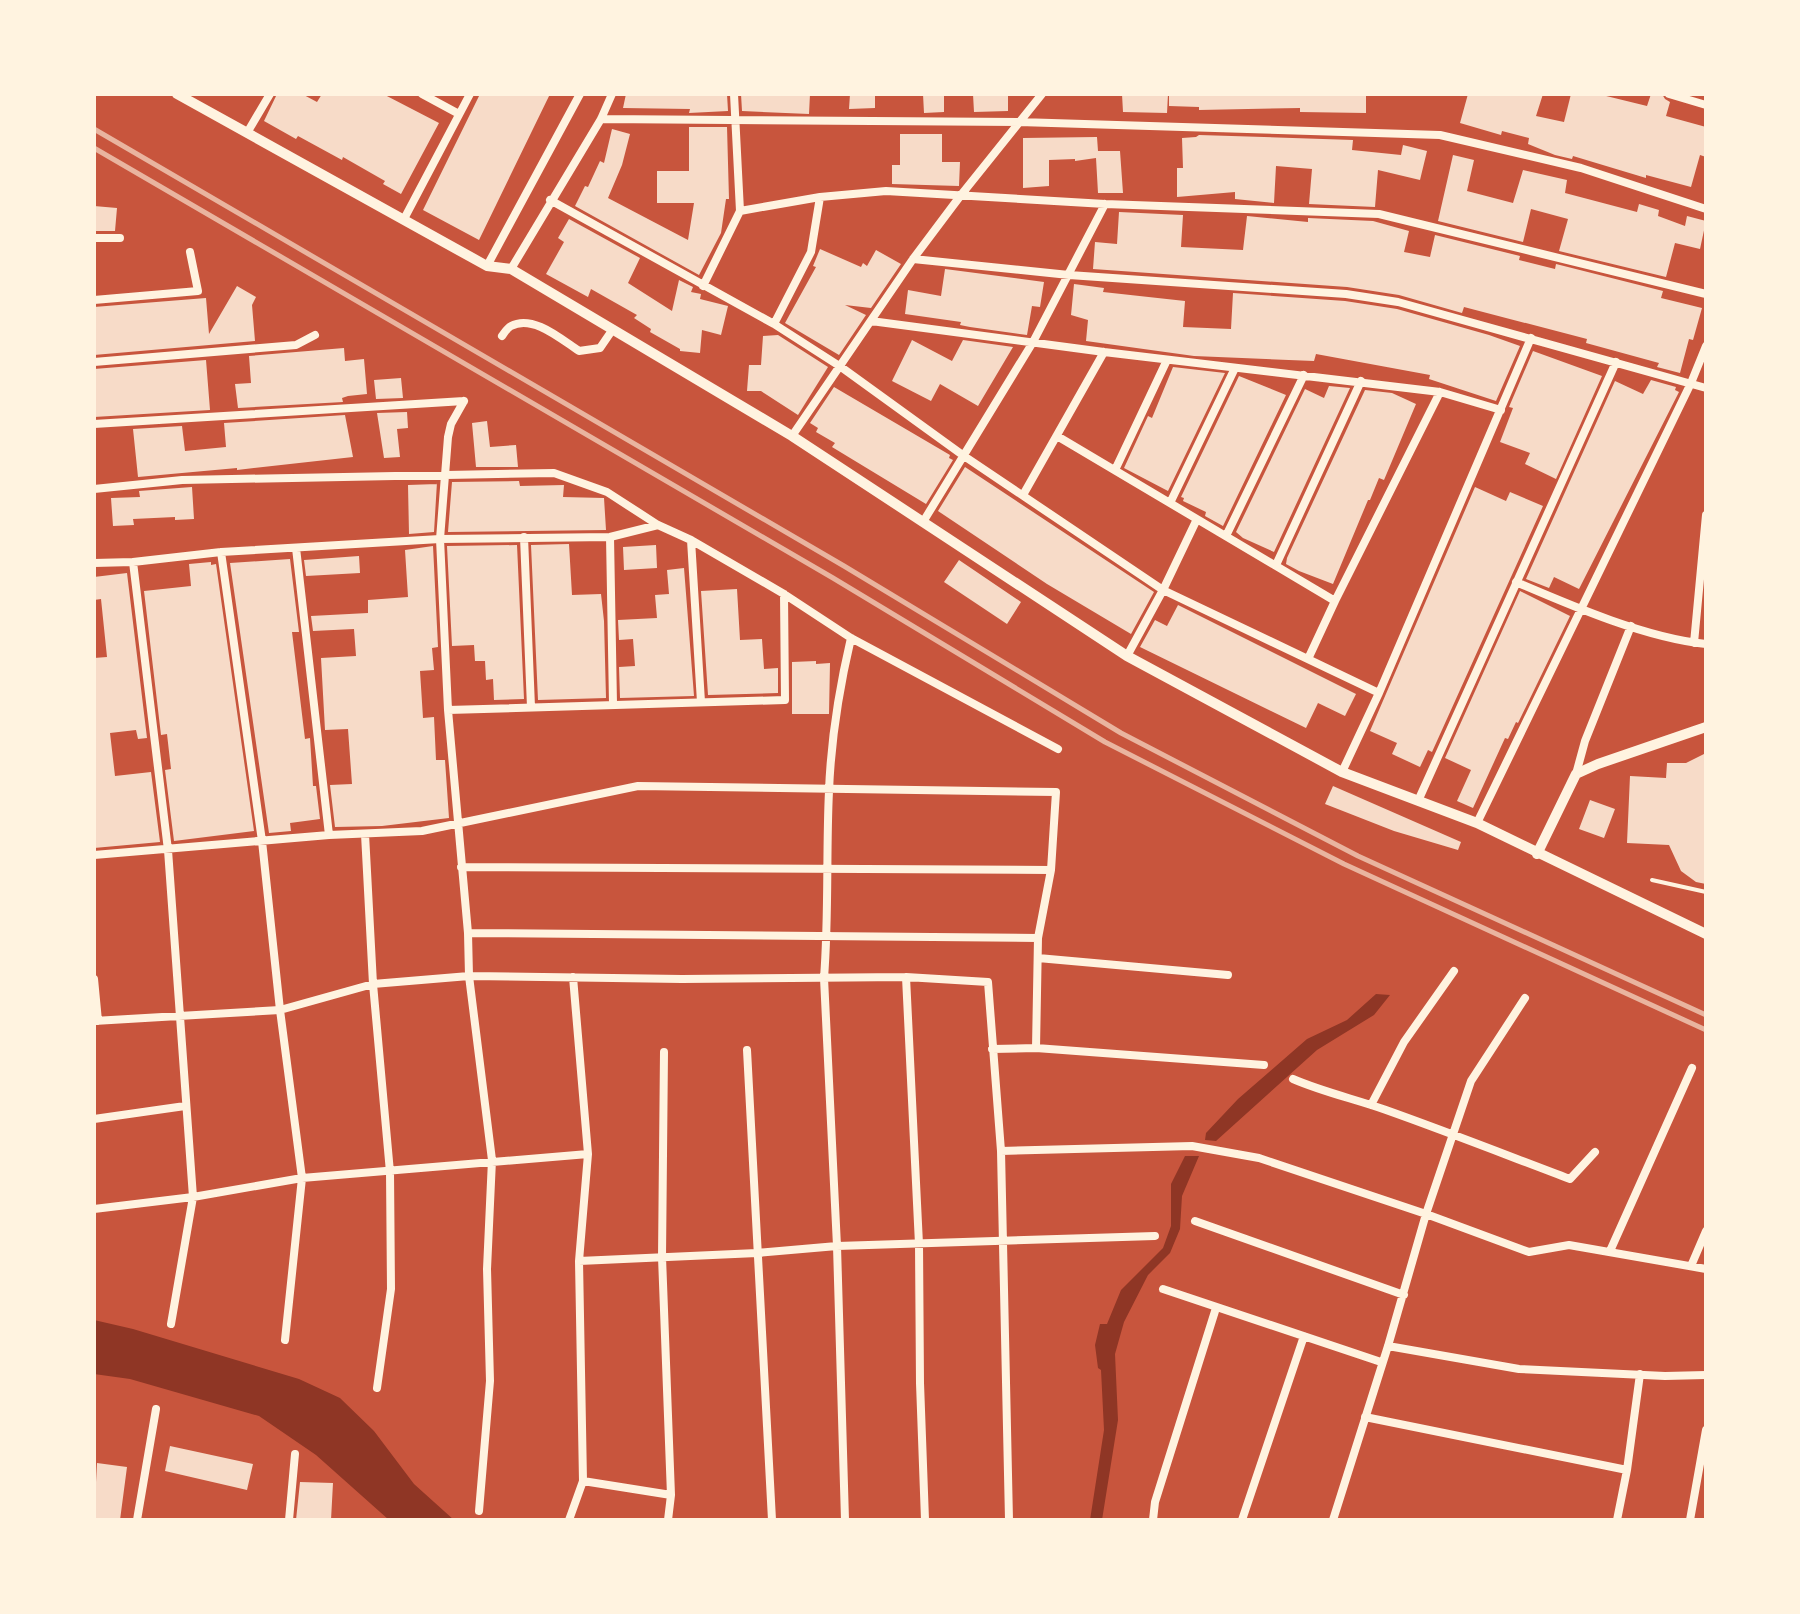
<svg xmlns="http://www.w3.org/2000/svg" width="1800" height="1614" font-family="Figtree,sans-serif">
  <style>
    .water { fill: #8f3625 }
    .building { fill: #f7dbc8 }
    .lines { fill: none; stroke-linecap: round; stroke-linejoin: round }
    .service { stroke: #fff3e0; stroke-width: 4 }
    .minor { stroke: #fff3e0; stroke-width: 8 }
    .tertiary { stroke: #fff3e0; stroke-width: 10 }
    .rail { stroke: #e9b49f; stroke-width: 5 }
  </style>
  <rect width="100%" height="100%" fill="#c8553d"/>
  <path class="water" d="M1376,994L1390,995L1374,1015L1317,1050L1216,1141L1205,1140L1206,1133L1238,1099L1307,1039L1347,1020Z
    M1185,1156H1199L1182,1196L1180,1229L1170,1253L1148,1275L1124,1322L1115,1354L1118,1420L1102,1520H1090L1104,1430L1101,1370L1098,1368L1095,1345L1100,1324H1107L1121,1290L1163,1248L1171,1226V1184Z
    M94,1320L133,1329L299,1379L340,1398L374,1431L414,1484L454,1520H389L316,1455L259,1416L130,1379L94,1374Z"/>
  <path class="building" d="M277,94H302L317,102L322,94H383L439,123L401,194L383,184L385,181L343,157L342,160L298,136L296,139L264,121Z
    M480,94H550L479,240L423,210Z
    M626,94H727L728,111L689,113L690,109L623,108Z
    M741,94H810L809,114L742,111Z
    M850,94H875V108L849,109Z
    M923,94H944V112L924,113Z
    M973,94H1008V111L974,112Z
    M1122,94H1168L1167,113L1123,112Z
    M1169,94H1366V113L1300,112V108L1199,110V107L1169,106Z
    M1468,94H1543L1536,116L1564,122L1571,94H1598L1647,106L1651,94H1662L1665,99L1670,102L1666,116L1706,127V157L1700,155L1691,187L1646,175V178L1573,156L1572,159L1555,155L1528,144L1529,138L1502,131L1501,135L1460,123Z
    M689,127H727L729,199H726L721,233L699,275L575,206L585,186L588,187L600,161L604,163L612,129L630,134L622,165L608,198L688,240L694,203H657V171H689Z
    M900,134H942V162H960L959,186L892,184V165H900Z
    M1199,135L1353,140L1352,150L1401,155L1403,145L1427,151L1420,180L1378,170L1375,207L1309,204L1312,169L1276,166L1274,203L1235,199V192L1177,197V168H1183L1182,138L1196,137Z
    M1097,137L1098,151H1120L1123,193H1098L1096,158L1075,161V159L1049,160V186L1023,188V138Z
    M1453,155L1474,160L1467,191L1513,203L1523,170L1567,180L1565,193L1637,212L1639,204L1659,210L1658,216L1685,226L1687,216L1706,221L1700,249L1675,243L1666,277L1559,251L1568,219L1531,209L1523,242L1438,221Z
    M94,206L117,208L115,231H94Z
    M1119,212L1183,215L1181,247L1243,250L1247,216L1308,222V218L1373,221L1409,231L1404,252L1430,257L1435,235L1520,256L1519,260L1555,269L1556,264L1663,291L1661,298L1702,308L1693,340L1689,339L1680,373L1657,367L1659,363L1586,343L1587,339L1464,307L1462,313L1399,295L1347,287L1093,269L1095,242L1117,244Z
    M569,219L640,258L628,283L672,311L679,280L693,287L691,292L701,294L700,299L728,306L721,335L702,330L700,353L680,351V349L650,332L651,329L634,318L637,315L591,289L588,297L546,274L564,242L558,238Z
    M820,249L861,267L863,263L867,266L876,250L901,264L871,308L845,305L866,315L839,355L785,323L816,267L813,266Z
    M945,269L1044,282L1040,307L1032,306L1027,335L970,327L960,325L961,322L905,314L908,290L941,296Z
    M1074,284L1104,288L1103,292L1185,301L1183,327L1231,329L1233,293L1345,301L1397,309L1489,335L1520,346L1496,401L1429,379L1430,375L1316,354L1314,361L1194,356L1086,341L1088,320L1071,315Z
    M237,286L256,297L252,305L255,341L94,355V307L206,298L209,334Z
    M778,335L828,367L798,415L761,391H747L749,365H761L763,336Z
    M912,340L952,361L963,340L1013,347L978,406L940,384L931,401L892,381Z
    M344,348L345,361L364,359L367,394L348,396L342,398L343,402L238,408L235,384L251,383L249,356Z
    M1533,351L1602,376L1556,479L1525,464L1530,453L1500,442L1513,408L1509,407Z
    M206,360L210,410L94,417V369Z
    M1173,367L1225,373L1168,491L1124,468L1148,416L1152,418Z
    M1239,376L1286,395L1223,526L1205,516L1206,512L1183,501L1184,498L1181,497Z
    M401,378L403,398L376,399L374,380Z
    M1651,380L1676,387L1675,390L1679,392L1579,589L1554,577L1549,588L1526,579L1615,381L1643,394Z
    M1329,386L1350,388L1274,552L1243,538L1236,532L1305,389L1324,398Z
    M834,387L950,455L949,458L953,460L926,504L832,447L835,443L816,432L818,428L810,423Z
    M1365,390L1392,393L1416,404L1384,480L1379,478L1370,500H1368L1333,584L1299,571L1286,564L1287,558Z
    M407,412L408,428L397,429L400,457L384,458L377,413Z
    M345,415L353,457L237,470V468L138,477L133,429L182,426L185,451L226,447L224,423Z
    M487,421L490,447L516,445L518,467H476L472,423Z
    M965,467L1154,592L1131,634L1047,584L938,511Z
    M519,481L520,486L564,485L563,497L604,498L606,530L448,532L452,482Z
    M437,482L434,532L409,534L408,485L437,484Z
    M192,487L194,519L175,520V517L133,519L134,525L113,526L111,498L140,497L139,491Z
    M1475,487L1506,501L1510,492L1543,506L1432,752L1428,750L1420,767L1392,754L1397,743L1370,731Z
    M569,544L572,595L601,594L604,621L606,698L538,700L531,545Z
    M517,545L524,699L494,700L493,679L486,680L485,661H475L474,645L452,646L447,546Z
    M656,545L657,568L624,570L623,547Z
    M433,546L438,647L432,648L434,670L420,671L423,718L434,717L436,760H445L449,818L382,826L335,827L330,785L352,784L348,729L325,730L321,658L356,656L354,629L313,631L311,616L368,613V600L408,597L405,550Z
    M359,556L360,573L306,576L304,560Z
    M290,559L299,632H292L305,739L310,738L313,786H316L320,819L290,823L291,831L269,833L230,563Z
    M959,560L1021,602L1007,624L944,582Z
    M211,562V565L216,564L254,831L174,841L165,770L171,769L167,734L161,735L144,591L191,586L189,564Z
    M684,568L694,696L620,698L619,667L635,666L633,639L619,640L618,620L657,618L655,595L669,594L667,570Z
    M127,573L147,738L138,739L136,730L110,733L115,776L151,772L160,842L94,848V658L107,657L101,599L94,600V577Z
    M737,589L740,640L762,639L764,669L778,668V693L708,695L701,591Z
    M1520,591L1570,616L1518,723L1516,722L1508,739L1505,738L1473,808L1457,801L1471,770L1445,758Z
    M1178,605L1356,694L1345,716L1318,703L1306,728L1140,647L1155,620L1167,626Z
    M816,661V664L830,663L829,714H792V662Z
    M1706,753V884L1696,882L1681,871L1669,845L1627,843L1630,776L1666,778L1667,763H1686Z
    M1333,786L1461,842L1458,850L1394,831L1325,804Z
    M1590,800L1615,809L1604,838L1579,829Z
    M170,1446L253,1464L247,1490L165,1471Z
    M97,1463L127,1467L120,1520H94Z
    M300,1482L333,1483L331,1520H296Z"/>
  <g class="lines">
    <path class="service" d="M1652,880L1706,892"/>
    <path class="minor" d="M422,94L459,114
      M734,94L740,211
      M1669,94L1706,105
      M601,119L1019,122L1440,135L1581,168L1706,209
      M247,133L270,94
      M550,200L774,324L841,367L964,456L1163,590L1379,693
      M404,219L470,94
      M94,238H120
      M913,259L1069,275L1346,294L1398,302L1706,388
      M487,266L580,94
      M511,269L601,119L612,94
      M703,286L740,211L820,197L886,191L1105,204L1379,214L1706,294
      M94,300L198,291L190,252
      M871,321L1104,352L1440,392L1501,410
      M774,324L811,252L820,197
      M502,336C505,332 507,328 511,326C533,314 562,340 579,351L600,348L613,329
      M94,362L296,345L315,335
      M464,401L451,424L448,437L440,539L448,710L468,933L469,976L492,1160L487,1269L490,1381L479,1511
      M94,424L464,401
      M792,436L913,259L961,195L1042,94
      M1057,436L1335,601
      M1115,470L1167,360
      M94,489L182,480L554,473L607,492L658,525L691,540L784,594L851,638L1058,749
      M1023,495L1104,352
      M1170,503L1235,368
      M923,522L1033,342L1105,204
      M1226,536L1304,375
      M524,537L531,707
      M610,537L613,704
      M691,540L701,702
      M296,548L329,835
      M221,552L262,841L280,1010L302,1178L285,1340
      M133,562L168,850L193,1197L171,1324
      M94,563L133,562L221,552L440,539L610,537L658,525
      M1276,565L1361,381
      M1516,582C1572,606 1646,638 1706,644
      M1694,643L1706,515
      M1127,656L1163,590L1197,519
      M1308,659L1335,601L1440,392
      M448,710L785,700L784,594
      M1342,772L1379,693L1531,338
      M1576,774L1585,741L1631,626
      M1418,801L1616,362
      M1477,823L1691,383L1706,346
      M365,834L373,984L390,1172L391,1289L377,1388
      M94,855L329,835L422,831L638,786L1056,792L1051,870L1038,938L1036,1048L992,1049
      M461,867L1051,870
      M468,933L1038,938
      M1038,958L1228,975
      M573,977L588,1154L579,1261L583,1481L671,1495
      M906,977L919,1244L920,1383L925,1520
      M94,979L98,1021
      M94,1021L280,1010L373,984L469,976L682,979L906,977L988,982L1001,1151
      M1036,1048L1264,1065
      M747,1050L772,1520
      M664,1052L662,1257L671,1495L668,1520
      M1293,1079C1323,1092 1355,1099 1386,1110C1448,1132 1509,1156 1570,1179L1595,1152
      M1371,1105L1404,1042L1454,971
      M94,1119L185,1106
      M94,1209L193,1197L302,1178L588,1154
      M1195,1221L1404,1295
      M1610,1251L1692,1068
      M579,1261L757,1253L837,1246L1155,1236
      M1691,1266L1706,1231
      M1163,1289L1381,1362
      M1388,1346L1519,1369L1665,1376L1706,1375
      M1365,1417L1627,1470L1617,1520
      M1627,1470L1640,1374
      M137,1520L156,1409
      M289,1520L295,1454
      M569,1520L583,1481
      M845,1520L837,1246L824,978C829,915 826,853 829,791C831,739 839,689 851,638
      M1009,1520L1001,1151L1192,1146L1259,1158L1426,1214L1529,1252L1569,1245L1706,1269
      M1153,1520L1155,1502L1216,1308
      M1242,1520L1304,1336
      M1333,1520L1388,1346L1426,1214L1471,1081L1525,998
      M1690,1520L1706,1430"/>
    <path class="tertiary" d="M177,94L487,266L511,269L792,436L1127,656L1342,772L1477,823L1706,934
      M1537,854L1576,774L1598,764L1706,727"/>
    <path class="rail" d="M94,129L844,566L1121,733L1358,856L1706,1015
      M94,148L833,578L1105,742L1344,864L1706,1030"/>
  </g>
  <rect width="1800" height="1614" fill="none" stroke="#fff3e0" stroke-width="192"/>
</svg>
